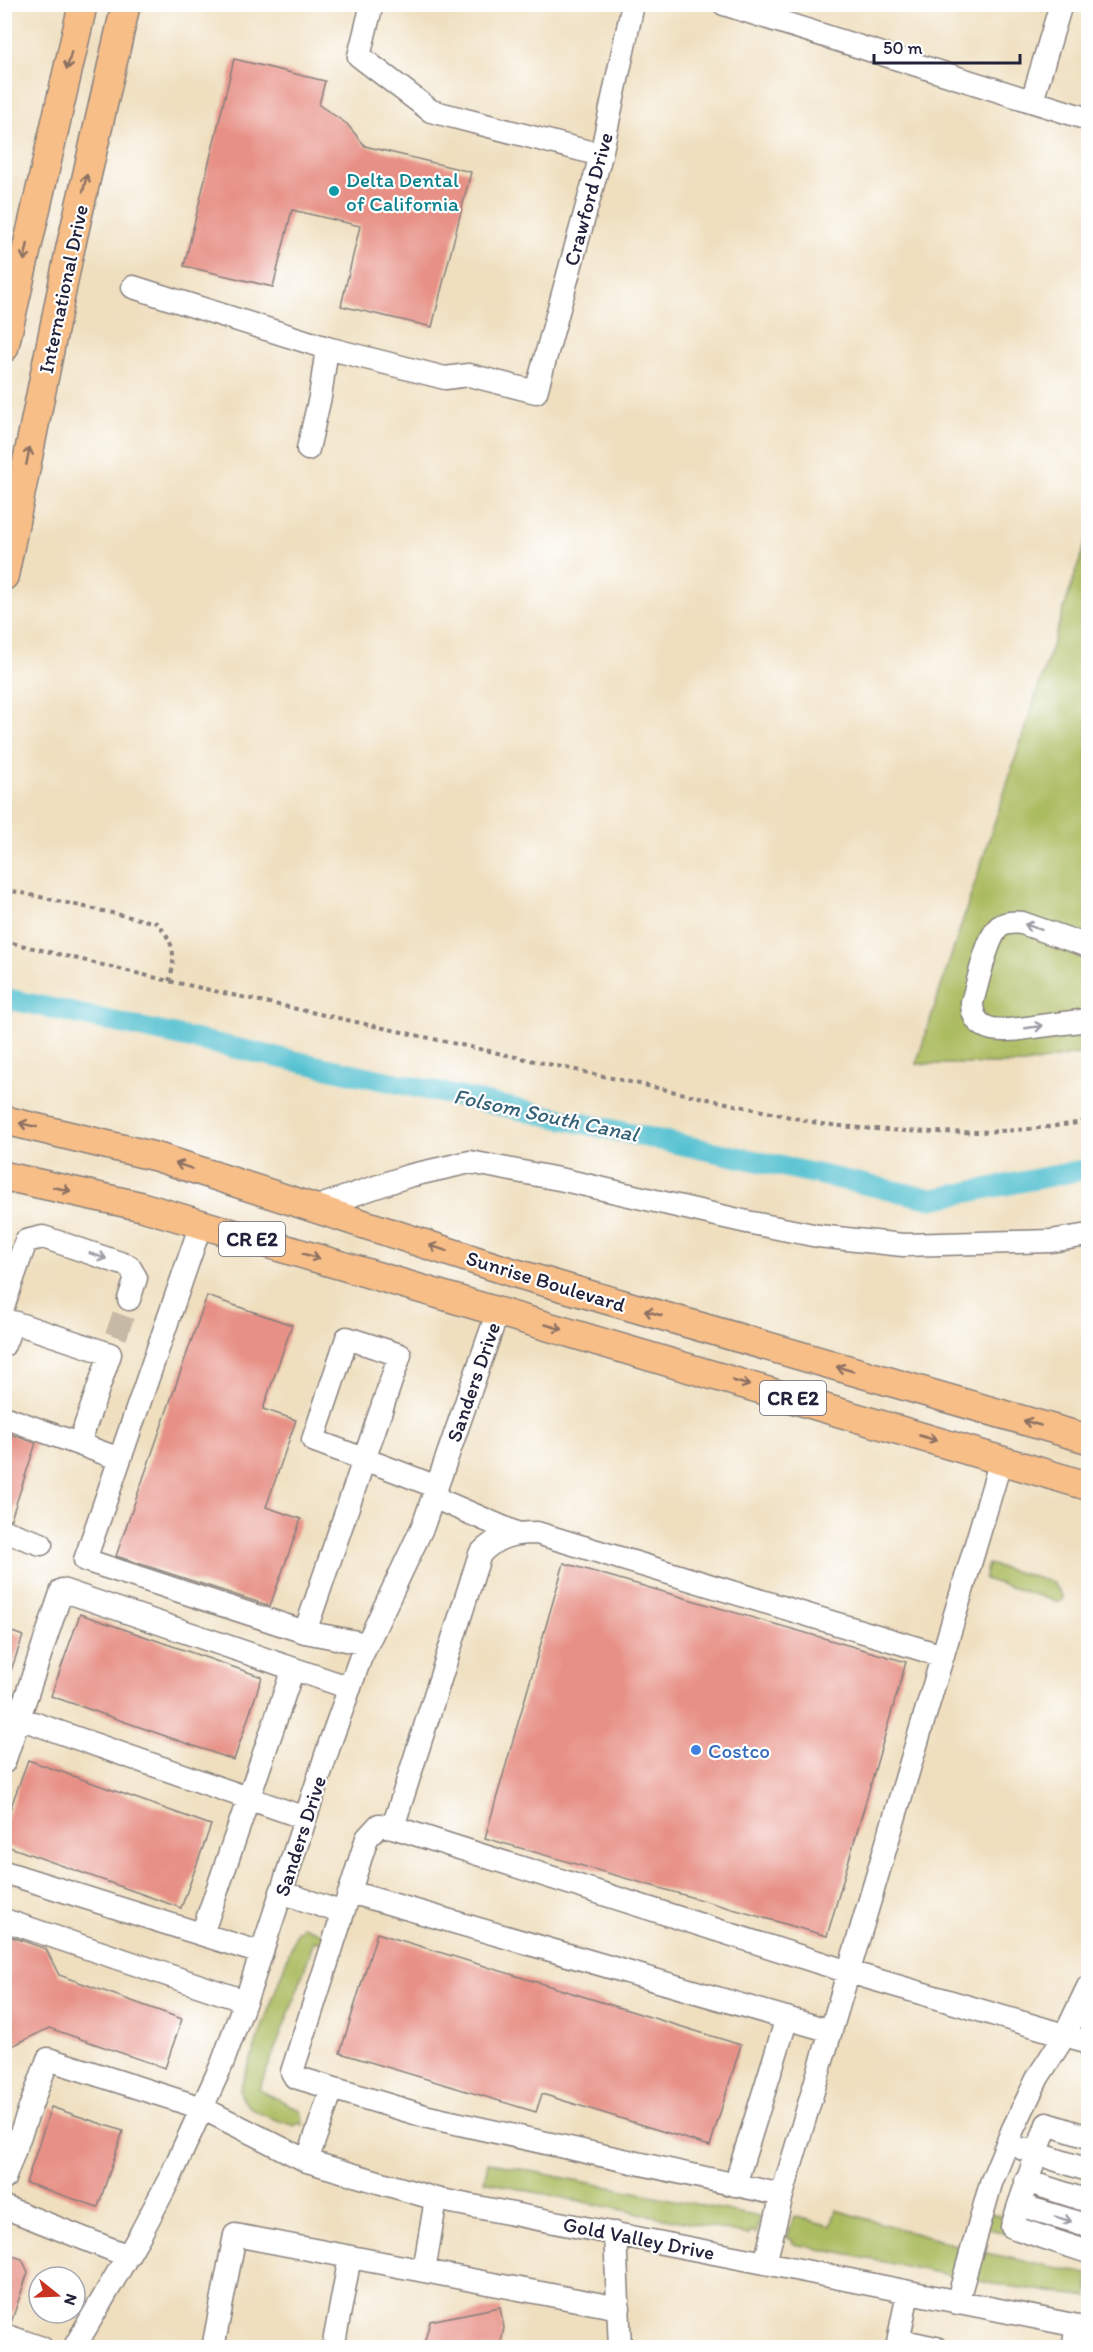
<svg xmlns="http://www.w3.org/2000/svg" width="1093" height="2352" font-family="Itim,sans-serif">
  <style>
    .green { fill: #abbb5e; stroke: #666e4c; stroke-width: 1.5 }
    .lines { fill: none; stroke-linecap: round; stroke-linejoin: round }
    .canal { stroke: #55c1d0; stroke-width: 21 }
    .building { fill: #e79186 }
    .minor-tunnel { stroke: #c6b9a5; stroke-width: 22; stroke-dasharray: 22 11; stroke-linecap: butt }
    .minor-casing { stroke: #88807d; stroke-width: 25 }
    .major-casing { stroke: #88807d; stroke-width: 31 }
    .path { stroke: #88807d; stroke-width: 4; stroke-dasharray: 4.5 4.5; stroke-linecap: butt }
    .minor { stroke: #fff; stroke-width: 22 }
    .major { stroke: #f7be88; stroke-width: 28 }
    .oneway { stroke: #8c7062 }
    .oneway2 { stroke: #9c9ca7 }
    .culture-dot { fill: #0f9aa8; stroke: #fff; stroke-width: 2 }
    .shop-dot { fill: #3f7fe0; stroke: #fff; stroke-width: 2 }
    .labels { text-anchor: middle; dominant-baseline: central; stroke-width: 4.5; stroke-linejoin: round; paint-order: stroke }
    .shield { fill: #fff; stroke: #646476; stroke-width: 1.5 }
    .shield-label { font-size: 20px; font-weight: bold; fill: #22223b }
    .culture-label { font-size: 21px; fill: #0d838f; stroke: #fff; text-anchor: start }
    .street-label { font-size: 21px; fill: #22223b; stroke: #fff }
    .shop-label { font-size: 21px; fill: #366cbe; stroke: #fff; text-anchor: start }
    .water-label { font-size: 22px; font-style: italic; fill: #366277; stroke: #fff }
  </style>
  <rect width="100%" height="100%" fill="#fff"/>
  <filter id="ink" filterUnits="userSpaceOnUse"><feTurbulence type="fractalNoise" baseFrequency=".0167" numOctaves="2"/><feDisplacementMap in="SourceGraphic" scale="12" xChannelSelector="R" yChannelSelector="G"/><feConvolveMatrix kernelMatrix="1 2 1 2 8 2 1 2 1" color-interpolation-filters="sRGB"/></filter>
  <filter id="wash" filterUnits="userSpaceOnUse"><feTurbulence type="fractalNoise" baseFrequency=".008" numOctaves="4" result="noise"/><feDisplacementMap in="SourceGraphic" scale="24" xChannelSelector="R" yChannelSelector="G"/><feGaussianBlur stdDeviation="1.35" result="paint"/><feColorMatrix in="noise" values="0 0 0 0 0 0 0 0 0 0 0 0 0 0 0 0 0 1.4 0 .05"/><feComposite in="paint" operator="in"/></filter>
  <g filter="url(#wash)">
    <rect width="100%" height="100%" fill="#efdfbf"/>
    <path class="green" d="M1088,535V1052L1025,1064H916Z
      M988,1564L1052,1582L1063,1597L1062,1600L1058,1602L984,1579Z
      M302,1926L325,1934L326,1944L314,1941L291,2008L259,2090L299,2109L302,2113L303,2125L298,2123L295,2126C275,2119 242,2113 240,2089L297,1931H300Z
      M488,2162L525,2170L760,2217L756,2233L751,2231L748,2235L514,2188L484,2181Z
      M836,2210L976,2251L1088,2274V2297L999,2285L794,2244L791,2239L787,2238L794,2216L831,2226Z
      M984,2211L1052,2232L1051,2242L983,2228Z"/>
    <g class="lines">
      <path class="canal" d="M4,998L932,1199L1088,1169"/>
    </g>
    <g id="blocks">
      <path class="building" d="M234,59L325,81L319,105L347,124L365,146L471,172L432,327L341,306L360,226L292,210L273,287L184,266Z
        M207,1296L292,1325L263,1409L296,1420L266,1507L301,1519L270,1606L116,1556Z
        M4,1432L36,1443L11,1519L4,1518Z
        M564,1563L906,1662L827,1936L485,1838Z
        M80,1614L262,1677L234,1760L51,1696Z
        M4,1629L23,1636L7,1682L4,1681Z
        M28,1760L211,1825L181,1908L4,1845V1826Z
        M377,1933L741,2045L710,2146L542,2094L536,2112L340,2053Z
        M4,1934L46,1949L59,1975L182,2019L165,2068L49,2028L4,2050Z
        M51,2107L123,2131L98,2207L26,2183Z
        M4,2253L22,2259L28,2272L11,2323L4,2322Z
        M500,2307L504,2328L500,2348H423L430,2321Z"/>
    </g>
  </g>
  <g filter="url(#ink)">
    <use href="#blocks" fill-opacity="0" stroke="#88807d" stroke-width="1.5"/>
    <g class="lines">
      <path class="minor-tunnel" d="M116,1336L129,1299"/>
      <g class="minor-casing">
        <path id="minor" d="M372,4L359,56L431,111L601,155
          M724,4L1088,119
          M1032,101L1061,4
          M133,287L327,348L445,378L469,375L536,392L601,155L633,4
          M308,449L320,397L327,348
          M1088,946L1022,923C1014,922 1006,922 999,927C986,939 978,984 972,1002C972,1041 1016,1029 1041,1026C1057,1024 1073,1022 1088,1020
          M314,1208L408,1176L470,1162L564,1180L747,1222L818,1236L903,1245L1051,1241L1088,1235
          M201,1224L85,1560L305,1632L400,1355L347,1338L313,1440C354,1456 396,1470 436,1487
          M4,1304L26,1241L43,1237L129,1266L136,1278L129,1299
          M4,1345L13,1322L110,1354L79,1444
          M4,1417L120,1459
          M433,1497L516,1533
          M4,1531L41,1544
          M305,1632L367,1644
          M19,1718L305,1818
          M4,1762L62,1590L350,1688
          M393,1827L480,1554C497,1536 513,1533 537,1533L943,1656
          M4,1872L261,1953
          M281,1892L343,1913
          M350,1892L831,2031
          M4,1920L245,2001
          M202,1934L293,1669
          M1023,2149L1088,2170
          M307,2161L332,2089
          M4,2179L48,2059L202,2108L307,2161L436,2199L765,2263L1088,2328
          M1026,2181L1088,2201
          M735,2185L787,2018
          M782,2195L428,2117L295,2077L292,2072L367,1838L379,1825L393,1827L849,1972L1085,2041L1088,2045
          M1019,2205L1012,2227L1088,2252
          M4,2207L128,2256
          M1083,2224L1019,2205L1047,2124L1088,2137
          M615,2233L620,2348
          M765,2263L782,2195L1001,1460
          M424,2271L436,2199
          M957,2303L991,2183L1013,2129L1038,2077L1065,2035L1088,1987
          M4,2335L42,2348
          M899,2340L936,2348
          M74,2348L141,2233L170,2178L222,2064L250,1988L331,1740L360,1659L423,1526L498,1311
          M213,2348L235,2235L619,2308
          M333,2348L350,2257
          M897,2348L908,2292
          M1073,2348L1077,2326"/>
      </g>
      <g class="major-casing">
        <path id="major" d="M4,348L83,4
          M4,576L69,254L126,4
          M4,1120L157,1157L511,1272L1088,1439
          M4,1176L140,1206L1088,1486"/>
      </g>
      <path class="path" d="M4,889L157,923C174,942 177,957 169,981
        M4,941L169,981L822,1124C911,1134 999,1137 1088,1121"/>
      <use href="#minor" class="minor"/>
      <use href="#major" class="major"/>
    </g>
    <defs><path id="oneway-shaft" d="M-6 0H5M1.5-3L5.5 0L1.5 3" fill="none" stroke-width="1.6" stroke-linecap="round" stroke-linejoin="round" transform="scale(1.5)"/></defs>
    <g class="oneway">
      <use href="#oneway-shaft" transform="translate(69 61) rotate(104)"/>
      <use href="#oneway-shaft" transform="translate(85 183) rotate(-77)"/>
      <use href="#oneway-shaft" transform="translate(26 252) rotate(102)"/>
      <use href="#oneway-shaft" transform="translate(28 456) rotate(-79)"/>
      <use href="#oneway-shaft" transform="translate(28 1125) rotate(-167)"/>
      <use href="#oneway-shaft" transform="translate(184 1166) rotate(-162)"/>
      <use href="#oneway-shaft" transform="translate(62 1189) rotate(13)"/>
      <use href="#oneway-shaft" transform="translate(438 1248) rotate(-162)"/>
      <use href="#oneway-shaft" transform="translate(311 1256) rotate(16)"/>
      <use href="#oneway-shaft" transform="translate(653 1313) rotate(-164)"/>
      <use href="#oneway-shaft" transform="translate(554 1327) rotate(16)"/>
      <use href="#oneway-shaft" transform="translate(845 1369) rotate(-164)"/>
      <use href="#oneway-shaft" transform="translate(741 1383) rotate(16)"/>
      <use href="#oneway-shaft" transform="translate(1032 1423) rotate(-164)"/>
      <use href="#oneway-shaft" transform="translate(928 1438) rotate(16)"/>
    </g>
    <g class="oneway2">
      <use href="#oneway-shaft" transform="translate(1033 927) rotate(-161)"/>
      <use href="#oneway-shaft" transform="translate(1034 1027) rotate(-8)"/>
      <use href="#oneway-shaft" transform="translate(98 1256) rotate(19)"/>
      <use href="#oneway-shaft" transform="translate(1063 2219) rotate(17)"/>
    </g>
  </g>
  <circle class="culture-dot" cx="334" cy="191" r="6"/>
  <circle class="shop-dot" cx="696" cy="1750" r="6"/>
  <g class="labels">
    <g class="shield">
      <rect x="219" y="1222" width="66" height="34" rx="4.5"/>
      <rect x="760" y="1381" width="66" height="34" rx="4.5"/>
    </g>
    <g class="shield-label">
      <text x="252" y="1239">CR E2</text>
      <text x="793" y="1398">CR E2</text>
    </g>
    <g class="culture-label">
      <text x="346" y="179">Delta Dental<tspan x="346" dy="24">of California</tspan></text>
    </g>
    <g class="street-label">
      <text transform="translate(588 199) rotate(-75)">Crawford Drive</text>
      <text transform="translate(63 289) rotate(-78)">International Drive</text>
      <text transform="translate(546 1281) rotate(17)">Sunrise Boulevard</text>
      <text transform="translate(473 1382) rotate(-71)">Sanders Drive</text>
      <text transform="translate(300 1836) rotate(-72)">Sanders Drive</text>
      <text transform="translate(639 2238) rotate(11)">Gold Valley Drive</text>
    </g>
    <g class="shop-label">
      <text x="708" y="1750">Costco</text>
    </g>
    <g class="water-label">
      <text transform="translate(546 1115) rotate(12)">Folsom South Canal</text>
    </g>
  </g>
  <rect width="1093" height="2352" fill="none" stroke="#fff" stroke-width="24"/>
  <g transform="translate(57 2295) rotate(108)"><circle r="28" fill="#ffffff" stroke="#a7a7b1" stroke-width="1.5"/>
  <path d="M0-4.5L10 22L0 15L-10 22Z" fill="#c8321e"/>
  <text y="-9" font-size="16" font-weight="bold" text-anchor="middle" fill="#22223b">N</text>
  </g>
  <path d="M874 54v9h146v-9" fill="none" stroke="#22223b" stroke-width="3"/>
  <text x="883" y="54" font-size="18" fill="#22223b" stroke="#ffffff" stroke-width="4.5" paint-order="stroke">50 m</text>
</svg>
